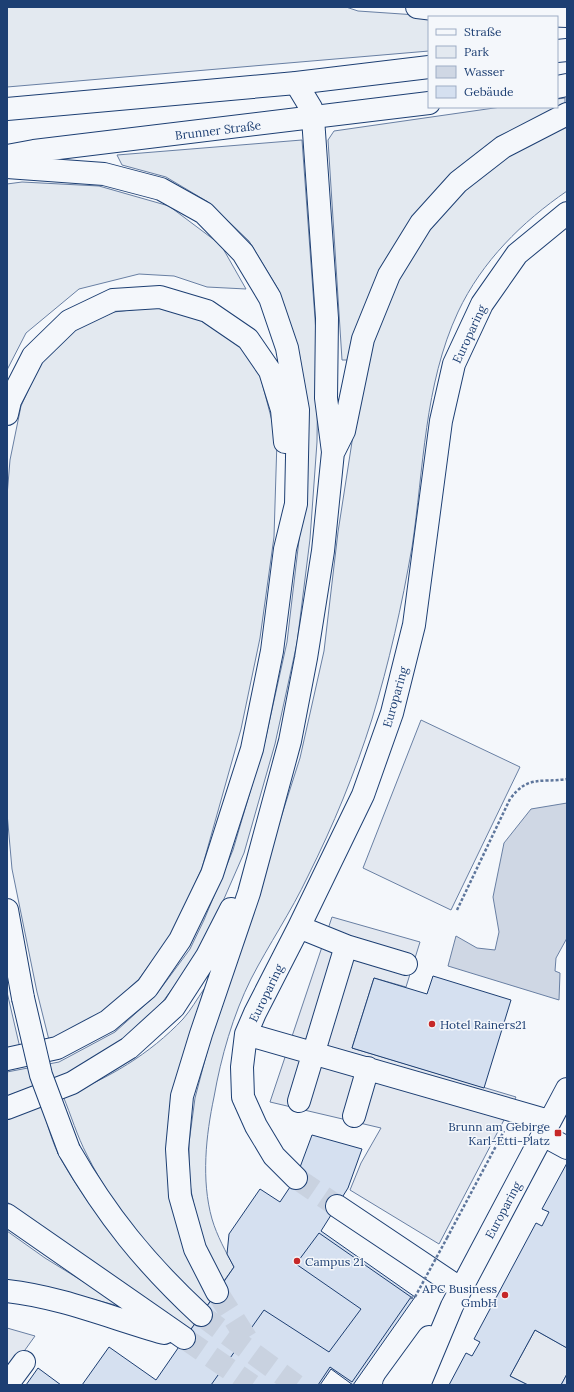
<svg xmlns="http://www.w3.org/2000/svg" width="574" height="1392" font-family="Lora,serif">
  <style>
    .green { fill: #e3e9f0; stroke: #687fa3 }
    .parking { fill: #e3e8f0; stroke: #687fa3 }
    .water { fill: #cfd7e4; stroke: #687fa3 }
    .building { fill: #d5e0f0; stroke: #1d3f73 }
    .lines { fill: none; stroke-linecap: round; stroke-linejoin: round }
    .minor-tunnel { stroke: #c9d2e0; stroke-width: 22; stroke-dasharray: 22 11; stroke-linecap: butt }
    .highway-tunnel { stroke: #c9d2e0; stroke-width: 22; stroke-dasharray: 22 11; stroke-linecap: butt }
    .minor-casing { stroke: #1d3f73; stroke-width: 24 }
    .major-casing { stroke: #1d3f73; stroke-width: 24 }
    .highway-casing { stroke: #1d3f73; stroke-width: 24 }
    .path { stroke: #5e769c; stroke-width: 2.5; stroke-dasharray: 3 2; stroke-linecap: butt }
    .minor { stroke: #f4f7fb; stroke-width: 22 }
    .major { stroke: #f4f7fb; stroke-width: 22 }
    .highway { stroke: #f4f7fb; stroke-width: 22 }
    .highway-bridge-casing { stroke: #1d3f73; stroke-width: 24; stroke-linecap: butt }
    .path-bridge { stroke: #5e769c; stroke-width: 2.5; stroke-dasharray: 3 2; stroke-linecap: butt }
    .highway-bridge { stroke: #f4f7fb; stroke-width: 22 }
    .poi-dot { fill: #c62828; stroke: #f4f7fb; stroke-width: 1.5 }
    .labels { text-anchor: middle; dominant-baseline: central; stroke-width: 3; stroke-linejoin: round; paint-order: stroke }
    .street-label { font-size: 12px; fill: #1d3f73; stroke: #f4f7fb }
    .poi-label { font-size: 12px; fill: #1d3f73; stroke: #f4f7fb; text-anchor: start }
  </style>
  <rect width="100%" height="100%" fill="#f4f7fb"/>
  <path class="green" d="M7,7H346L358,11L446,17H429V51L7,87Z
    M565,98V107L451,176L348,360H342L328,140L334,131L501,107H557V99Z
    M567,127V191C522,222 482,261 458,312C424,385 424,468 412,547C402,605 389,663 372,719C355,773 333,826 308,876C291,912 269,944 251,979C233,1015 221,1057 214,1097C206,1135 201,1180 212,1219C217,1236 226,1252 234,1267L221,1285L199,1231L189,1180V1143L195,1098L211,1037L300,758L324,651L338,532L356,416L370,353L386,306L401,273L426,235L453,202L476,180L516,151Z
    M302,140L318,360L317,442L310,539L297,643L275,744L244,853L213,924L197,955L164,1000L123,1041L69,1073L7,1096V1072L59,1062L115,1032L156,995L190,949L204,920L233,850L265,741L287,642L299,540L306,442L298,349L278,289L249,241L208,202L166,177L122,165L117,155Z
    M22,182L99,186L169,206L221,245L246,289L207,287L174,276L139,274L79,289L26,333L7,370V184Z
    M156,307L200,319L239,344L260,375L277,440L274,537L260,638L241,729L202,868L173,932L139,979L100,1015L49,1040L37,992L12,869L7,813V496L10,460L21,406L42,360L71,331L114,312Z
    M204,989L175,1094L169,1155L212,1299L205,1308C160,1263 116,1213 87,1155C77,1136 71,1115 63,1096C108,1079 150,1054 183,1019C191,1010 197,999 204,989Z
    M7,992L20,1048L7,1049Z
    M41,1103C47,1122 52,1144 62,1161C97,1222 144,1275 196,1322L189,1332L7,1202V1117Z
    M7,1231L45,1258L118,1303L115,1305L42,1286L7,1280Z"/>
  <path class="parking" d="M421,720L520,767L451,910L363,868Z
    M332,917L420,942L406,987L374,978L352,1048L516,1097L439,1244L350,1190L361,1163L381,1128L270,1102Z
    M7,1328L35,1336L7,1375Z
    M535,1330L567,1348V1374L561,1385H528L510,1376Z"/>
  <path class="water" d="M567,803V938L556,958L555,971L560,973L559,1000L448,966L456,936L477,948L495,950L499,932L493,897L504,843L531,809Z"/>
  <path class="building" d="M433,976L511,1000L484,1088L352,1048L374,978L427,994Z
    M312,1135L362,1149L348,1188L321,1231L415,1297L353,1385L331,1369L320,1385H82L109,1347L156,1380L234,1267L227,1254L229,1234L260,1189L280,1202L296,1178Z
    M567,1163V1348L535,1330L510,1376L528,1385H449L466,1353L472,1356L480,1342L474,1339L536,1223L542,1226L549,1212L542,1209Z
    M319,1233L411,1297L352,1382L330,1367L318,1385H211L264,1310L329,1352L361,1309L296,1264Z
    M38,1368L61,1385H26Z
    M567,1374V1385H561Z"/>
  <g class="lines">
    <path class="minor-tunnel" d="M296,1178L337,1206"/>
    <path class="highway-tunnel" d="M217,1292L252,1347
      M201,1315L296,1385
      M184,1338L252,1385"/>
    <g class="minor-casing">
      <path id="minor" d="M299,927L346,946
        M246,1034L549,1121
        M299,1101L346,946L406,964
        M354,1116L368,1068
        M543,1135L567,1148
        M296,1178L274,1156L256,1126L243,1097L242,1067L246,1034L255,1013L299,927L363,795L392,713L414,625L441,421L454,364L482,304L517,254L567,213
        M337,1206L461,1289
        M7,1385L24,1362
        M394,1385L429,1337
        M419,1385L452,1306L567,1089"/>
    </g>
    <g class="major-casing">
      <path id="major" d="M557,51L567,50
        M557,87L567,85
        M7,109L296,83L429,67
        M7,156L34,151L429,103"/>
    </g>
    <g class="highway-casing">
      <path id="highway" d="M417,7L459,12L567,16
        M7,167L104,174L161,189L204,213L243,253L270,298L287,348L298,410L296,504L285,549L272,651L252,749L212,874L180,940L147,988L108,1021L57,1048L7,1059
        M7,414L10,401L33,356L69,321L113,300L160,297L207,311L248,339L270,371L282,410L285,442
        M334,451L344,431L363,339L389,275L421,223L458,182L503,147L567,114
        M7,910L23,998
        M7,1108L72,1083L129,1048L174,1007L207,956L231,909
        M69,1150C107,1216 145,1263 201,1315
        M7,1215L184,1338
        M7,1291C61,1297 111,1318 164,1333
        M217,1292L195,1249L180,1196L177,1149L182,1096L201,1034L249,893L290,741L306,658L323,551L333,452L326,398L327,318L313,118L311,108L296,83"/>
    </g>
    <path class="path" d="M457,910L510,799C528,775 540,783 567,779
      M447,1238L504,1131
      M410,1298L415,1297"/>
    <use href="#minor" class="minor"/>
    <use href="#major" class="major"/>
    <use href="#highway" class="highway"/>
    <g class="highway-bridge-casing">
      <path id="highway-bridge" d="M23,998L41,1075L69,1150"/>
    </g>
    <path class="path-bridge" d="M415,1297L447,1238"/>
    <use href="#highway-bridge" class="highway-bridge"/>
  </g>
  <g class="poi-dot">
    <circle cx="432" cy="1024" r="4"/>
    <rect x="554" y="1129" width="8" height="8" rx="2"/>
    <circle cx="297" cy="1261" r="4"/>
    <circle cx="505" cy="1295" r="4"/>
  </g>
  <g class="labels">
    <g class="street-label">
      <text transform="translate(218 130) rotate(-7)">Brunner Straße</text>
      <text transform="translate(469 334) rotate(-65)">Europaring</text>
      <text transform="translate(395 697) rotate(-74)">Europaring</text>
      <text transform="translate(266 993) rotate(-64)">Europaring</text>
      <text transform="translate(503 1210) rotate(-62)">Europaring</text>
    </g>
    <g class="poi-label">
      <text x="440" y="1024">Hotel Rainers21</text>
      <text x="550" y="1126" text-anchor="end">Brunn am Gebirge<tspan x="550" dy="14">Karl-Etti-Platz</tspan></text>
      <text x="305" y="1261">Campus 21</text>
      <text x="497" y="1288" text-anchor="end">APC Business<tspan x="497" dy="14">GmbH</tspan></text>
    </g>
  </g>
  <rect width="574" height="1392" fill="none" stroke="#1d3f73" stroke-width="16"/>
  <rect x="428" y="16" width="130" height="92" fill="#f4f7fb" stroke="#9eadc5"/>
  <rect x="436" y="29" width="20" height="6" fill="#f4f7fb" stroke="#9eadc5"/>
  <text x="464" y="36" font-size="12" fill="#1d3f73">Straße</text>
  <rect x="436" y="46" width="20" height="12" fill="#e3e9f0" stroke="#9eadc5"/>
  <text x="464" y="56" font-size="12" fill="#1d3f73">Park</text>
  <rect x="436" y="66" width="20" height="12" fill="#cfd7e4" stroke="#9eadc5"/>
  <text x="464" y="76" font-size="12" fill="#1d3f73">Wasser</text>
  <rect x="436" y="86" width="20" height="12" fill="#d5e0f0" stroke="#9eadc5"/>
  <text x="464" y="96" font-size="12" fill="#1d3f73">Gebäude</text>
</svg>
